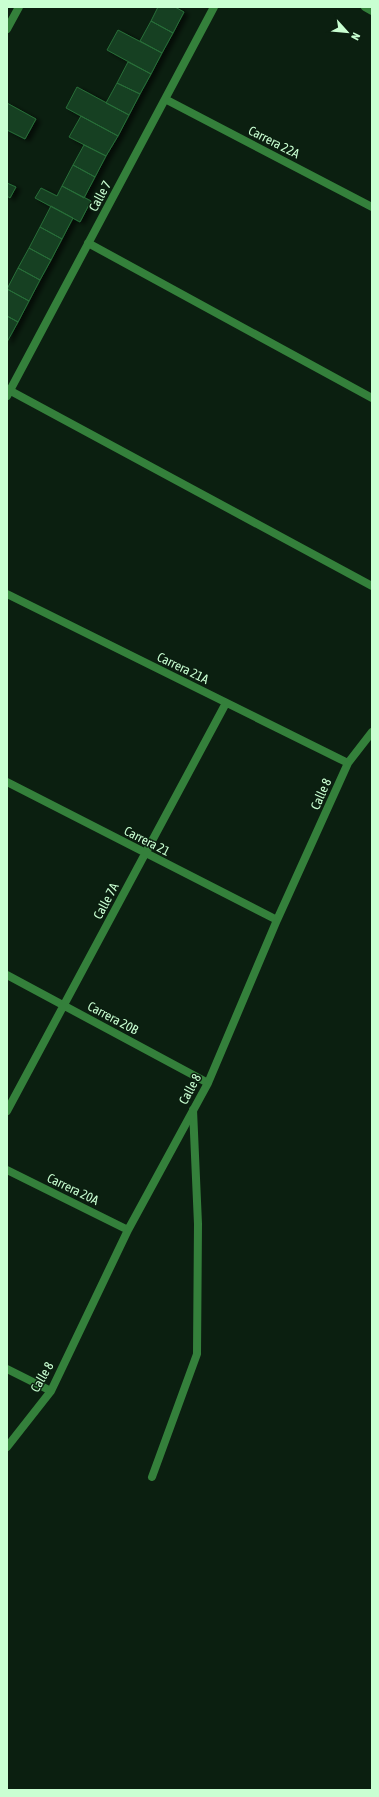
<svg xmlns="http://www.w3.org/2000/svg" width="379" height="1797" font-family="'Asap Condensed',sans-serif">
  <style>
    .building { fill: #174121; stroke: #286e39; filter: url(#shadow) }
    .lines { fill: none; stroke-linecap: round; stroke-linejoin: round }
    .lane { stroke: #34803b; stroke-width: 8 }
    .street { stroke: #34803b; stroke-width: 8 }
    .labels { text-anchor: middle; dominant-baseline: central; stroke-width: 3; stroke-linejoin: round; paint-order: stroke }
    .street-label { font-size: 13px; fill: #c9ffd2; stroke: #0b1f10 }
  </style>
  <defs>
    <filter id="shadow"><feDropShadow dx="4.5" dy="2.5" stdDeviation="2" flood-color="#0009"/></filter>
  </defs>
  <rect width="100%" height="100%" fill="#0b1f10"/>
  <path class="building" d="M158,7H175L184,12L173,33L151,21Z
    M151,21L173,33L162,53L140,41Z
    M118,30L162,53L151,74L107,50Z
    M128,62L151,74L140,94L117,83Z
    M117,83L140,94L129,115L106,103Z
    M77,87L129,115L118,136L66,108Z
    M7,103L36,119L25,139L7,130Z
    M81,116L118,136L106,156L69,137Z
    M84,145L106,156L95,177L73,165Z
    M73,165L95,177L84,198L62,186Z
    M7,183L16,187L10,198L7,196Z
    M62,186L91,201L80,222L35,198L41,188L57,196Z
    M51,206L73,218L62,239L40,227Z
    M40,227L62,239L51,260L29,248Z
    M29,248L51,260L40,280L18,268Z
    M18,268L40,280L29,301L7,289Z
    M7,289L29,301L18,322L7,316Z
    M7,316L18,322L7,342Z"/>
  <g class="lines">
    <path class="lane" d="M152,1477L197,1354L198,1224L193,1110"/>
    <path class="street" d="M365,7L372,11
      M7,29L19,7
      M165,99L372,207
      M88,243L372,398
      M7,389L372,586
      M7,396L214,7
      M7,594L348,763
      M7,782L277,920
      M7,975L208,1083
      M7,1111L226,703
      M7,1170L128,1230
      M7,1369L51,1391
      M7,1447L51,1391L128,1230L208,1083L277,920L348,763L372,732"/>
  </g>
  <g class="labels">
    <g class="street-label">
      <text transform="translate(274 142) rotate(27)">Carrera 22A</text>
      <text transform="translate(100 196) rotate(-62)">Calle 7</text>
      <text transform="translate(183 668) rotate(26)">Carrera 21A</text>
      <text transform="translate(321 794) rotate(-66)">Calle 8</text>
      <text transform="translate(147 841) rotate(27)">Carrera 21</text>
      <text transform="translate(106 901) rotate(-62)">Calle 7A</text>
      <text transform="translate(113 1018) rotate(28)">Carrera 20B</text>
      <text transform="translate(190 1089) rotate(-62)">Calle 8</text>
      <text transform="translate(73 1189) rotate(26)">Carrera 20A</text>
      <text transform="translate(42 1377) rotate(-60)">Calle 8</text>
    </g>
  </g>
  <rect width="379" height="1797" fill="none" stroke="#c9ffd2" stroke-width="16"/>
  <g transform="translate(347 32) rotate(117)" stroke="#0b1f10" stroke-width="3" paint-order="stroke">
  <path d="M0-3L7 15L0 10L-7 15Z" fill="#c9ffd2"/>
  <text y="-6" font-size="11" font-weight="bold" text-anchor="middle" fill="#c9ffd2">N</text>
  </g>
</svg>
